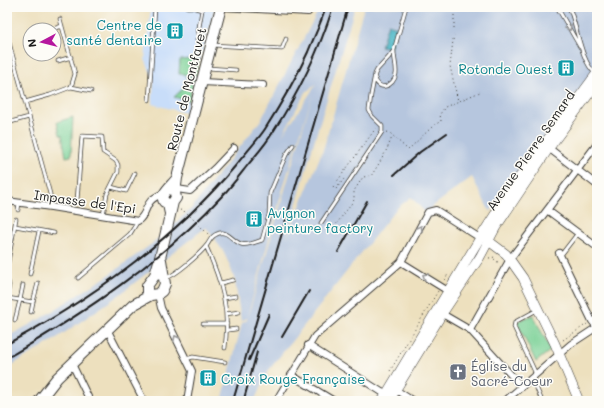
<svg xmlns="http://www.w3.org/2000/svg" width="604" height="408" font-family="Mali,sans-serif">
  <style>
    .built { fill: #c8ddf9 }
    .industrial { fill: #b6c6de; fill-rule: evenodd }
    .green { fill: #79d095; stroke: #4a7658 }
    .water { fill: #4ab6c6; stroke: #336971 }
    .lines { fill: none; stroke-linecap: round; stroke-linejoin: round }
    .lane-casing { stroke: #3b3934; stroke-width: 4.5 }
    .street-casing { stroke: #3b3934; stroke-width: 8 }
    .secondary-casing { stroke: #3b3934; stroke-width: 10 }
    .primary-casing { stroke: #3b3934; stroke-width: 12 }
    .path { stroke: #3b3934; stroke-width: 1; stroke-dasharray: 1 3; stroke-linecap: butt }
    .lane { stroke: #fff; stroke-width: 3 }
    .street { stroke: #fff; stroke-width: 6 }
    .secondary { stroke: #fff; stroke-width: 9 }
    .primary { stroke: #fff; stroke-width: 10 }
    .rail { stroke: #1c1c1c; stroke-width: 2 }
    .oneway { stroke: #999 }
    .labels { text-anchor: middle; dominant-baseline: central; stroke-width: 3; stroke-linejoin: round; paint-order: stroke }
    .culture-label { font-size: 13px; fill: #0d838f; stroke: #fdfcf7; text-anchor: end }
    .street-label { font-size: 13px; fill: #1c1c1c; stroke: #fdfcf7 }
    .worship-label { font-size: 13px; fill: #5b616d; stroke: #fdfcf7; text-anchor: start }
  </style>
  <rect width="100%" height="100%" fill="#fdfcf7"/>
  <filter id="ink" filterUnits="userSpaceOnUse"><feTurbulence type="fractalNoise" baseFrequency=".025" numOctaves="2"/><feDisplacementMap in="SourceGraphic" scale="8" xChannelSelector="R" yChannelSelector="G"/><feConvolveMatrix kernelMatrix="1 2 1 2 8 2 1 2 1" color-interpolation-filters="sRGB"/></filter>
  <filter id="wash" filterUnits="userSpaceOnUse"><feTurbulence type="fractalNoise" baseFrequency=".012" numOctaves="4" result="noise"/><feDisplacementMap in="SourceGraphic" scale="16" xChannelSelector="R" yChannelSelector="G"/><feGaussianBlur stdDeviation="0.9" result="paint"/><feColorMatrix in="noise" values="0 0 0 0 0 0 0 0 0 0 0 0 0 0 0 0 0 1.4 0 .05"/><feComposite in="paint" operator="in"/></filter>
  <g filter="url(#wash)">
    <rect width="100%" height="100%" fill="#ede0be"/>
    <path class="built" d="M151,7H215L186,113L152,104L154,80L145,59Z"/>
    <path class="industrial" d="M318,7H355L314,142L287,238L324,147L364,7H597V66L490,212L472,177L425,212L411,197L396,209L269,370L254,401H222L242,323L247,320L313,93L284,185L247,318L241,321L235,281L230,266L223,251L206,227L119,295L54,340L7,368V337L40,319L106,277L153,243L192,208L261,120L316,15ZM316,84L315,86L282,136L305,93Z"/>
    <path class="green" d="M193,59L199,60L196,75L179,74L180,60Z
      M185,77H193V84L189,101L174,97L188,84V79Z
      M73,117L71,156L66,157L62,135H60L57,122Z
      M533,315L551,350L536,362L517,323L518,321Z"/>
    <path class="water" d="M388,24L397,27L390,48L381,46Z"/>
  </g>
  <g filter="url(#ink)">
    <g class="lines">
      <g class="lane-casing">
        <path id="lane" d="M187,7H195
          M538,7L539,9L546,7
          M557,7L580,47
          M569,7C577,25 581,62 595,73
          M195,8L202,10L197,39
          M50,30L62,26
          M7,35L50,194L51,207
          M212,45L282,49L286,39
          M58,61L71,57
          M208,68L236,70
          M375,78C378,92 394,87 396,74C397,67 394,59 394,51
          M71,87L91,91
          M149,100L155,7
          M25,102L50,95L71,87L75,74L60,19
          M7,123L29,117
          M111,187L126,191L135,173
          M77,201L82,136L102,137L103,152L116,161L118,165V172L107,194L103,215
          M18,210L19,203
          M321,223L382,132V126L372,116L369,110L371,95L375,74L377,70L389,57L394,50L406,7
          M7,225V227
          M15,226L54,233
          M206,246C222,283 230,308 225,348
          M561,255L578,233
          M7,267L16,219
          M30,274L39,231
          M7,278L9,285L7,295
          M78,278L130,234L138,221
          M166,278C176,275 200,254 207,245C210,241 211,236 217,234C227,229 232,241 241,244C247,246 256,242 262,240L269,215L270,193L286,155L293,145
          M221,283L233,280
          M23,285L20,300L33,302L31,312
          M7,298L20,300L15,320
          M224,298L236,296
          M33,302L38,283
          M226,314L239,312
          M203,324H227
          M228,330L236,329
          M186,359L193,357L225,362
          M536,374L514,327L515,322L537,310
          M532,377L542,401"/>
      </g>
      <g class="street-casing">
        <path id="street" d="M221,7L308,12
          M7,8V7
          M202,82L263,85
          M546,146L597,185
          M177,189L190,191L215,168L234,148
          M7,201L51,207L138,221C151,210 141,202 164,193
          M547,210L597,247
          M559,253L592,321L597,327
          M401,262L448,291
          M158,294L161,308L192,371L187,401
          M439,312L470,330L522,387
          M107,329L144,401
          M470,330L510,259L597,144
          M308,345L388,396
          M72,364L90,401
          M291,375L334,401
          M393,388L413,401
          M276,401L315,336L401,262L428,212L436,210L480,238
          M505,401L571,344L597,327"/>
      </g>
      <g class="secondary-casing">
        <path id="secondary" d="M483,238L486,239L506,254L523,278L555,344L579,401
          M382,401L480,238L515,183L597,73
          M389,401L442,314L480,257L496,227L549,148L597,83"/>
      </g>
      <g class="primary-casing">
        <path id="primary" d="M170,213C169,211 169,206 167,204C164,200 164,204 163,199C161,194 174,183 177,178
          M155,275L160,258L173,202L176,198L175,193L177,178L221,7
          M151,295L147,292V286L155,275L160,274
          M39,401L57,378L133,305L151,295L158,294L162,291L165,284L161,260"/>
      </g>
      <path class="path" d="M454,7V32L450,66L458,101
        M387,132L390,133L408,150L433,126L441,121L440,114L445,107L480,92
        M333,187L376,128
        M336,189L344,179
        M180,210L186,212L209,235
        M332,230L354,200V191L363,177L371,176C379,164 387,151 392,137
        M489,258L495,257
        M494,259L499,263
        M445,280L448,274
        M563,340L587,324
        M390,371L438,291"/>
      <use href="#lane" class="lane"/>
      <use href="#street" class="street"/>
      <use href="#secondary" class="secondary"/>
      <use href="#primary" class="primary"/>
      <path class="rail" d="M394,175L420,152L447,133
        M338,252L367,201
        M282,337L309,291
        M7,344C93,298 174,239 237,164C246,152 257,141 265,129C281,104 296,78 308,52C314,37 321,23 326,7
        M7,358C84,313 161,262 222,196C231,187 239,176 247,166C256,155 266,144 273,132C298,94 319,51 333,7
        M249,360L269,314
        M244,399L257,352
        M233,401L348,7"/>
    </g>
    <defs><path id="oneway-chevron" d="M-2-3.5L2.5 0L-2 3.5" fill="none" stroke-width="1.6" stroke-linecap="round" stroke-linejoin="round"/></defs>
    <g class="oneway">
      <use href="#oneway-chevron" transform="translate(569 28) rotate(60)"/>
      <use href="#oneway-chevron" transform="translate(420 228) rotate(-62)"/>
      <use href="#oneway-chevron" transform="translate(425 276) rotate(-149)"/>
      <use href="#oneway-chevron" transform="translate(176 338) rotate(-116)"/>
    </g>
  </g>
  <defs>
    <g id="building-square" transform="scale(0.9)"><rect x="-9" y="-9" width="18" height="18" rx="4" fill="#0f9aa8" stroke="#fdfcf7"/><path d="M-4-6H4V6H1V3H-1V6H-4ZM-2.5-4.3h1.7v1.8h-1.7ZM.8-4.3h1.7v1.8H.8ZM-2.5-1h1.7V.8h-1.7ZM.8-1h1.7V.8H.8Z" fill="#fff"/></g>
    <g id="church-square" transform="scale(0.9)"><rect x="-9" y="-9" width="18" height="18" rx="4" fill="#6b7280" stroke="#fdfcf7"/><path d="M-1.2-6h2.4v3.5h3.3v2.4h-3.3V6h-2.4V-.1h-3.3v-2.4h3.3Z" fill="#fff"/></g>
  </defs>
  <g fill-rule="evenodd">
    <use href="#building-square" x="175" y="31"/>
    <use href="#building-square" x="566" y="68"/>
    <use href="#building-square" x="254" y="219"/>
    <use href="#church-square" x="458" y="372"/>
    <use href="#building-square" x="208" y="378"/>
  </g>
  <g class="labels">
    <g class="culture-label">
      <text x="162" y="24">Centre de<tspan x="162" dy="15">santé dentaire</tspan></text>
      <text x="553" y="68">Rotonde Ouest</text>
      <text x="267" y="212" text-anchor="start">Avignon<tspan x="267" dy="15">peinture factory</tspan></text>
      <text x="221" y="378" text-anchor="start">Croix Rouge Française</text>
    </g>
    <g class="street-label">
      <text transform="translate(186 89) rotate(-76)">Route de Montfavet</text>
      <text transform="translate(530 150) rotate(-55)">Avenue Pierre Semard</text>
      <text transform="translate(85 201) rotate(8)">Impasse de l'Epi</text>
    </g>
    <g class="worship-label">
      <text x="471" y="365">Église du<tspan x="471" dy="15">Sacré-Coeur</tspan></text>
    </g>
  </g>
  <rect width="604" height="408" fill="none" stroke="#fdfcf7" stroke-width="24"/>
  <g transform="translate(42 42) rotate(263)"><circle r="19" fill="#fdfcf7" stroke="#a3a29f"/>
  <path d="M0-3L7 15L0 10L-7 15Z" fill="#b5179e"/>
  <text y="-6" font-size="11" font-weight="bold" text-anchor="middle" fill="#1c1c1c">N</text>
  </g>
</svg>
